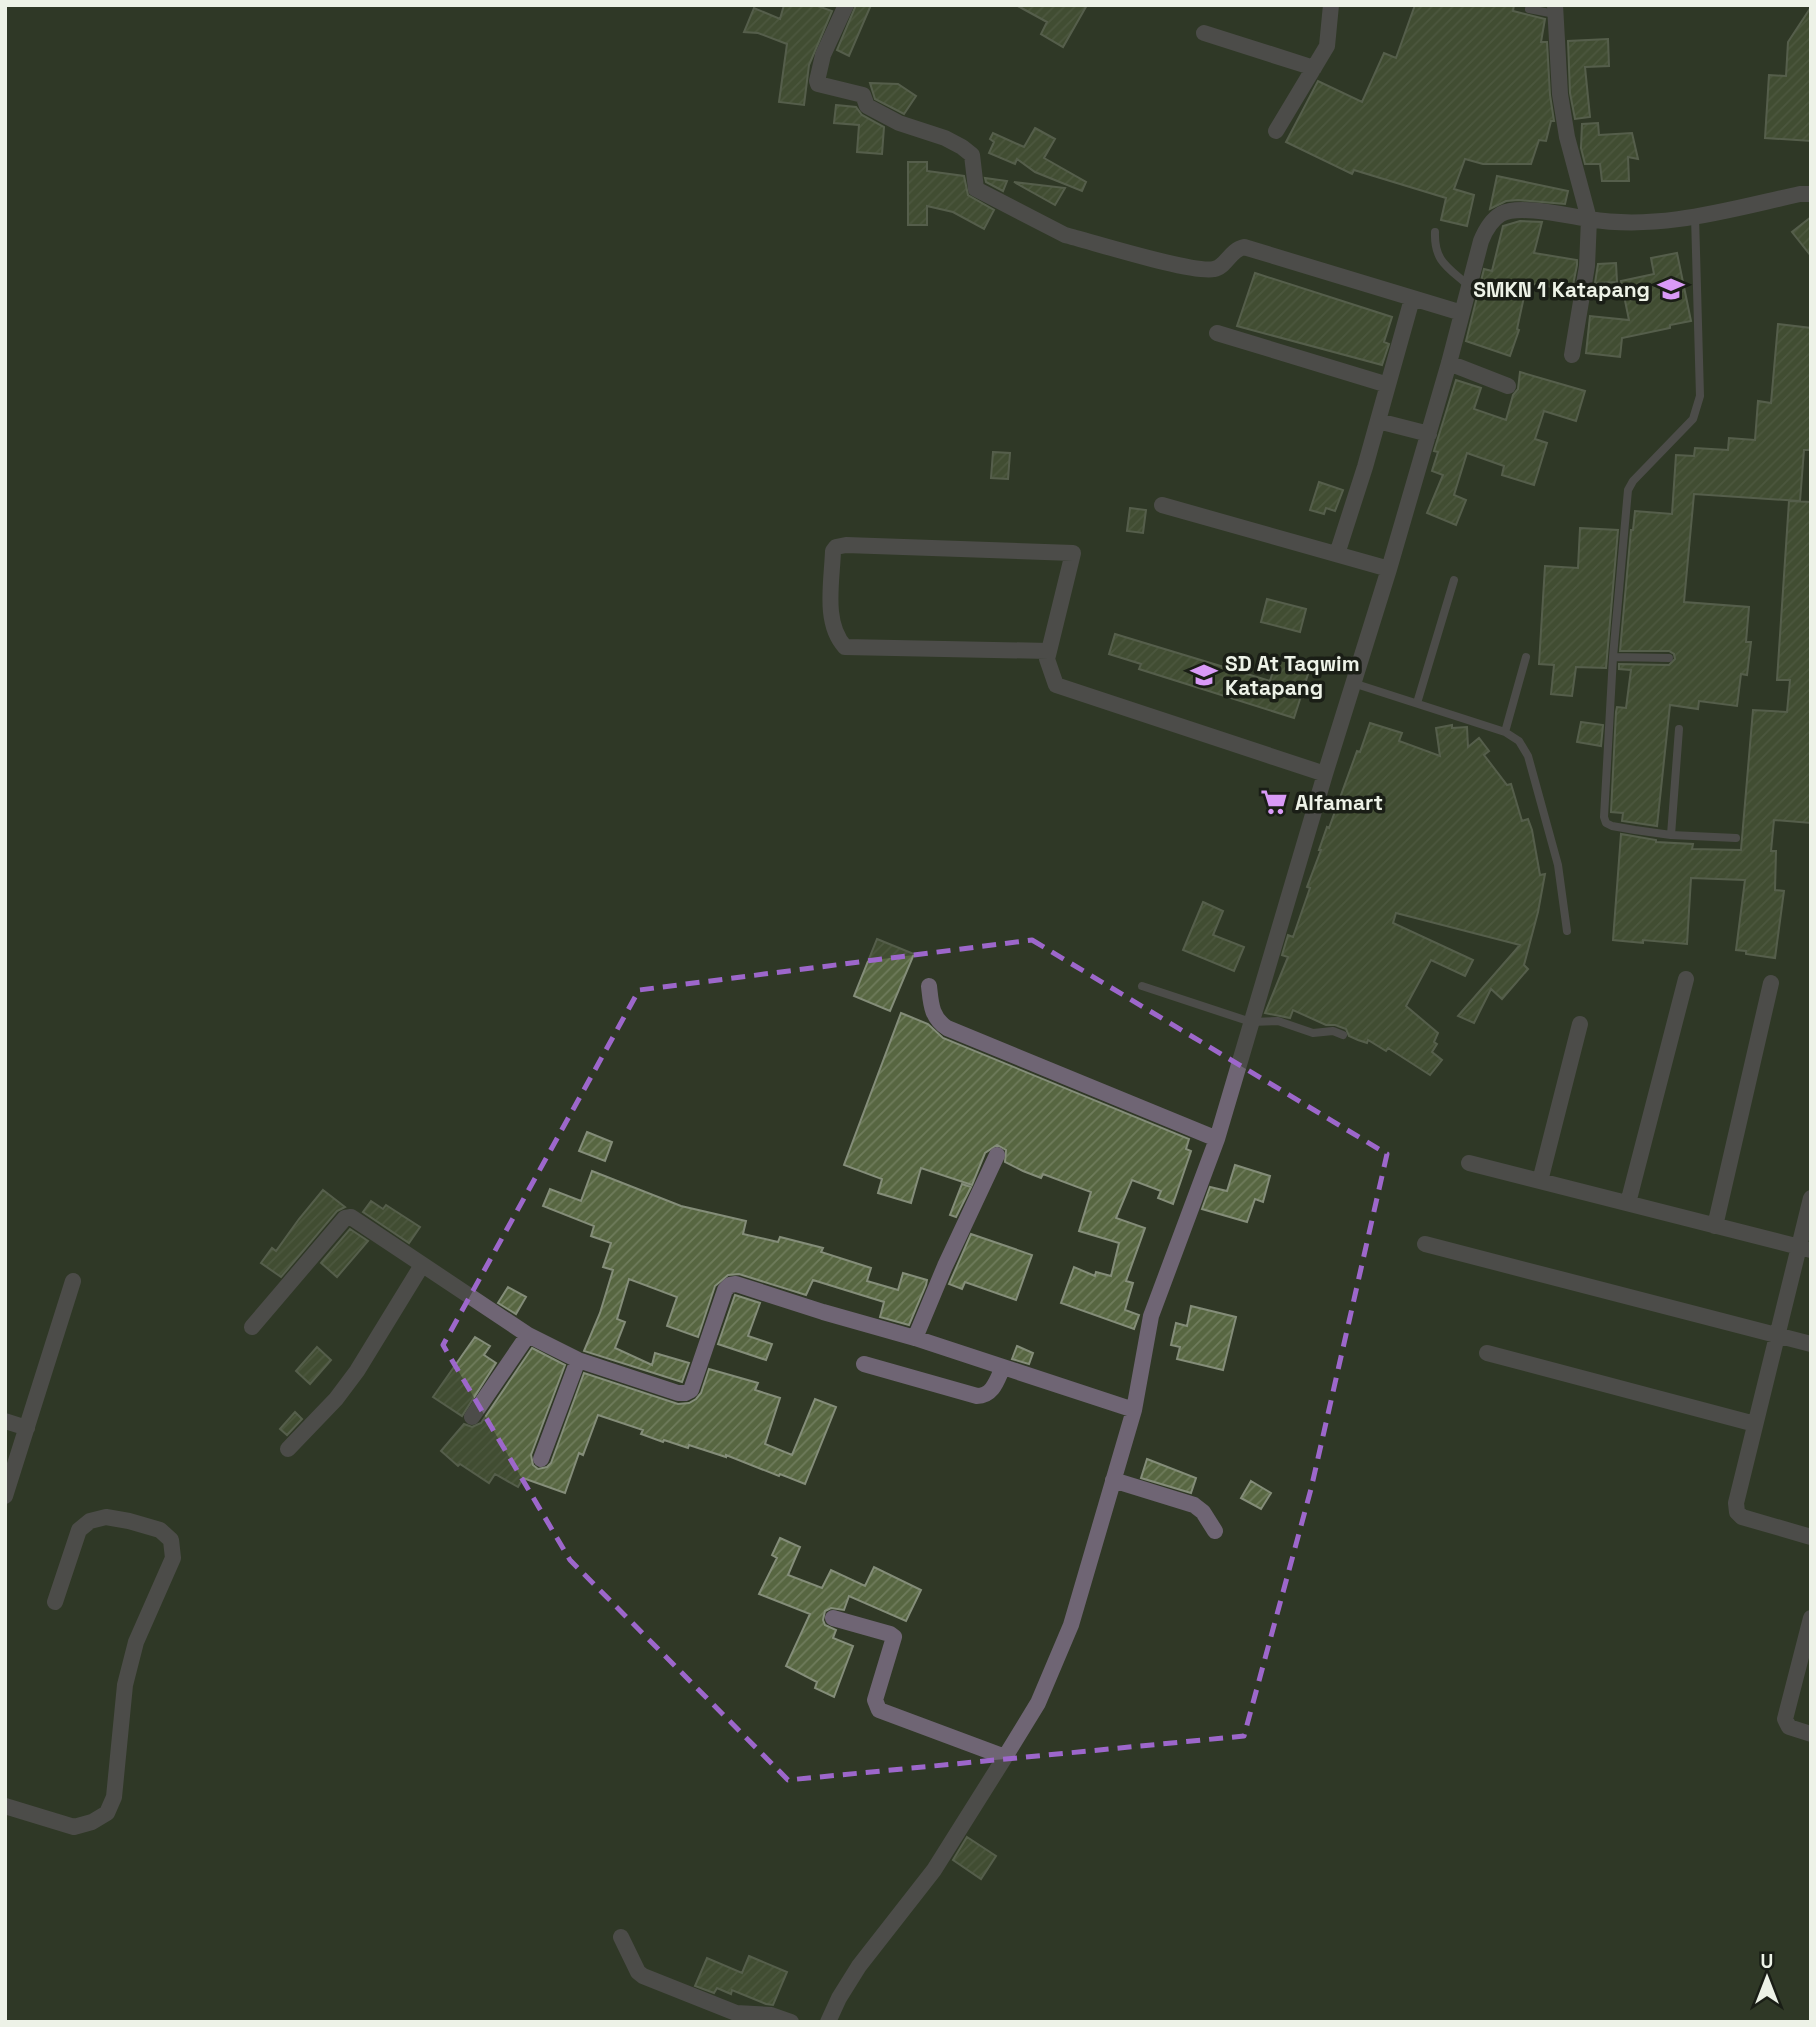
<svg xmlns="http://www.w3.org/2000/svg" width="1816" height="2027" font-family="'Space Grotesk',sans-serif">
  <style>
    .building { fill: url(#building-hatch); stroke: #848d79; stroke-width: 2 }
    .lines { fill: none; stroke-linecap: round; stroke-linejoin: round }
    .lane { stroke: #6f6574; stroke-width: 8 }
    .street { stroke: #6f6574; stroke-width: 16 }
    .marked { fill: none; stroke: #9d67cb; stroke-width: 5; stroke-dasharray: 14 9; stroke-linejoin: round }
    .labels { text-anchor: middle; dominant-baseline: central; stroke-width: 7; stroke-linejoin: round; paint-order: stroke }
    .poi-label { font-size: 21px; font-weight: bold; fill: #edf2e7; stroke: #1a1e16; text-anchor: start }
  </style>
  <defs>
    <pattern id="building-hatch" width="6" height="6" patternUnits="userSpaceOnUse" patternTransform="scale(1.75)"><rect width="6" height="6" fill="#576641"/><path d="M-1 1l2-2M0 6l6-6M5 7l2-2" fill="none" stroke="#6f7c5c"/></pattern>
  </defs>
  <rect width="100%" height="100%" fill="#303826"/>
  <path class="building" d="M784,5H815L832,11L809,65L804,105L779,102L787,44L758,33L744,32L754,8L780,19Z
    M856,5H871L849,56L837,50Z
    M1016,5H1087L1063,47L1041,34L1047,22Z
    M1415,5H1514L1513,11L1545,19L1541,42H1547L1550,95L1554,121H1551L1546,141L1539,140L1531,164H1483L1465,159L1454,189L1474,195L1467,226L1441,220L1446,198L1354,170L1352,174L1286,142L1318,81L1362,102L1384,53L1396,58Z
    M1811,7V141L1765,138L1769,75L1786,76L1788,42Z
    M1608,39L1609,66L1585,67L1590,117L1575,119L1570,93L1568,41Z
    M870,83L898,84L916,96L904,114L875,99Z
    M836,105L856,107L862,115L884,127L882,154L857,152L859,125L834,123Z
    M1598,123L1599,135L1632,133L1638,159L1628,157L1629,181H1602L1600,164H1585L1581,148L1582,124Z
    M1035,128L1055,139L1044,158L1086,182L1082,191L1035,172L1017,159L1015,164L989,153L994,142L990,139L993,133L1024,147Z
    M908,162H927V171L964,176L968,195L994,210L984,229L953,212L927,206V225H908Z
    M1497,176L1568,191L1565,204L1518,200L1506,201L1490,209Z
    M985,178L1007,181L1003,191L986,182Z
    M1014,182L1065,188L1055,205Z
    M1811,217V256L1792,232Z
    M1520,221L1542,222L1534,253L1577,260V265L1572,290L1527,283L1517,329L1519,330L1510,356L1466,341L1484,269L1492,271L1503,226Z
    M1677,253L1691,321L1670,325V328L1622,338L1620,357L1586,353L1590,316L1629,320L1621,281L1654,274L1651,258Z
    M1616,263L1617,282L1595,283L1598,264Z
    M1255,273L1392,317L1384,342L1389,344L1382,365L1237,326Z
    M1778,324L1811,328V450H1804L1800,501L1694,494L1684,602L1749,607L1746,642H1751L1747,675L1741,674L1737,706L1699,701L1698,709L1670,705L1657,826L1622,821L1623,813L1611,812L1616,712L1617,707L1626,708L1631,670L1619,669V664L1669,665L1675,659L1674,654L1669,651H1620L1631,530H1633L1635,511L1672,514L1676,455L1694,456L1695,448L1728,450L1729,438L1755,440L1758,401L1771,403Z
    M1520,372L1585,391L1576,421L1544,411L1535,439L1547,443L1534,485L1502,475L1504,466L1467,453L1454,495L1466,500L1456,525L1427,513L1443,475L1432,471L1438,452L1434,451L1456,380L1481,388L1474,409L1506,420L1513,395L1518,389Z
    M993,452L1010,453L1008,479L991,478Z
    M1319,482L1343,490L1335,511L1326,508L1324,514L1310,510Z
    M1789,501L1811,502V823L1774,820L1771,851H1776L1775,890L1784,891L1775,958L1746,954V951L1736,950L1745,880L1691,878L1687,944L1643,940V943L1613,940L1621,834L1656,840V842L1693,844L1692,849L1741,850L1753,710L1787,712L1790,680H1777Z
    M1130,508L1146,510L1143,533L1127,531Z
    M1580,528L1618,530L1606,668L1576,667L1572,696L1551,694L1554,665L1539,664L1545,566L1578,568Z
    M1267,599L1306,609L1300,632L1261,622Z
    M1115,634L1270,681L1277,658L1310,668L1294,718L1139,669L1141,664L1109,654Z
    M1581,722L1603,725L1601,746L1577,742Z
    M1370,723L1402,733L1399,741L1440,756L1436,728L1452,725V728L1467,727L1468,747L1479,738L1489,751L1484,755L1507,785L1511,784L1522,821L1528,819L1532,830L1540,875L1545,874L1538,912L1524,965L1528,969L1502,999L1491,989L1474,1023L1458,1016L1520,945L1396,913L1393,923L1473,960L1465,976L1431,960L1406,1006L1438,1033L1434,1042L1437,1044L1432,1052L1442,1060L1430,1075L1388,1048L1386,1051L1368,1040L1367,1043L1358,1040L1349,1036L1346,1029L1335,1025H1326L1293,1010L1290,1018L1265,1013L1288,957L1282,955L1288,935L1293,937L1310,888L1307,887L1321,850H1319L1327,827L1329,828L1357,751L1360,752Z
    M1203,902L1223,911L1213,935L1244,947L1234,971L1183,950Z
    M877,939L914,954L890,1011L854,996Z
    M901,1013L928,1024L943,1038L1189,1139L1186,1149L1191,1151L1173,1204L1158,1198L1161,1191L1132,1180L1116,1218L1145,1228L1126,1281L1133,1283L1125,1310L1139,1315L1134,1329L1061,1303L1074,1267L1095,1276L1096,1272L1111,1276L1119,1243L1079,1231L1091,1192L1043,1174L1041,1178L1023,1171L1005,1162L1006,1150L997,1145L985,1153L972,1185L921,1168L911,1203L878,1193L882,1179L844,1165Z
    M587,1132L612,1142L605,1161L579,1151Z
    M1235,1165L1270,1176L1263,1202L1255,1199L1247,1222L1202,1209L1210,1187L1227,1191Z
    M592,1171L681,1206L746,1221L743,1234L778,1242L780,1237L823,1248L821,1252L871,1268L867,1281L898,1290L903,1273L927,1280L926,1285L909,1325L880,1317L884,1302L813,1280L806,1295L739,1274L728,1275L715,1286L698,1337L667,1326L677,1297L629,1279L617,1319L625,1322L615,1348L652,1365L655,1353L689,1363L682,1382L584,1351L600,1313L613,1270L603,1267L611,1243L591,1236L594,1226L543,1206L550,1189L581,1201Z
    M962,1184L971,1187L956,1217L950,1215Z
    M323,1190L345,1207L337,1211L281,1277L261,1263L272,1248L276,1251L299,1219Z
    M371,1201L383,1209L386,1205L420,1227L409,1243L363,1212Z
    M350,1229L368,1241L337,1277L321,1263Z
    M971,1234L1032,1255L1016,1300L965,1282L962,1289L949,1284Z
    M508,1287L526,1297L516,1314L498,1303Z
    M735,1295L760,1303L748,1336L772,1344L766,1360L718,1344Z
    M1191,1306L1236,1317L1223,1370L1177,1359L1180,1347L1171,1345L1176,1323L1187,1326Z
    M475,1337L490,1346L484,1355L496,1363L462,1416L433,1397Z
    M1017,1346L1033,1353L1029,1364L1012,1359Z
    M317,1347L331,1360L310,1384L296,1371Z
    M532,1348L565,1365L531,1455L533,1465L538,1469L547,1467L551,1463L584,1373L678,1404L689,1403L696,1399L701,1393L709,1369L758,1383L755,1390L780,1398L765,1444L792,1455L815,1399L836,1407L805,1484L780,1474L779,1476L726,1455V1457L689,1445L688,1448L664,1440L663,1442L641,1434L643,1430L598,1415L583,1455L579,1453L565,1493L523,1478L518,1487L495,1474L489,1483L460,1464L458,1466L441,1451L464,1424L472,1427L481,1423Z
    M295,1412L302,1419L287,1435L280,1429Z
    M1147,1459L1196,1478L1191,1493L1141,1478Z
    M1251,1481L1271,1493L1261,1509L1241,1498Z
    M780,1538L800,1547L788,1575L822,1588L831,1570L865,1586L874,1567L921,1590L906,1621L849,1596L844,1610L831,1608L825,1611L823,1620L825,1625L836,1630L833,1638L853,1646L834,1697L815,1688L817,1682L786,1666L810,1614L759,1594L777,1558L772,1555Z
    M967,1837L996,1856L981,1879L953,1860Z
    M749,1956L787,1972L773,2005L766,2004L732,1990L731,1994L717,1988L714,1993L695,1986L707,1958L742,1973Z"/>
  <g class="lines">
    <path class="lane" d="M1529,9L1555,14
      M1695,216L1700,396L1693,419L1633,481L1628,490L1613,657L1604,817L1606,823L1612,826L1635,830L1671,835L1736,838
      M1435,232C1434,262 1448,267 1469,286
      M1613,657L1669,658
      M1353,683L1505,732L1519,741L1528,756L1558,865L1567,931
      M1417,703L1454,580
      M1505,732L1526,657
      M1671,835L1679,729
      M1142,986L1251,1022L1278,1021L1313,1033L1333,1031L1343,1035"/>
    <path class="street" d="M846,5L823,55L817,81L818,84L863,95L867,106L899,123L945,138L962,147L972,155L976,189L1065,235C1093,242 1193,274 1214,269C1226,267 1230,250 1244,247L1462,313
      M1555,5L1560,94L1567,137L1589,219C1660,231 1731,209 1800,194H1811
      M1204,33L1314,68
      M1276,131L1327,46L1331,5
      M1217,333L1388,385
      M1449,363L1508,386
      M1378,421L1429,434
      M1162,505L1389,569
      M1337,554L1365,467L1412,299
      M1049,651L845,647C823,623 832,582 833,551L836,547L846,545L1073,553L1049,651L1047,659L1056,685L1325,774
      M929,986C931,1004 931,1017 947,1028L1217,1139
      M1469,1163L1811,1250
      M1540,1181L1580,1024
      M1811,1198L1736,1503L1737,1512L1742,1517L1811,1537
      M1628,1203L1686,979
      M1715,1226L1771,983
      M1425,1244L1811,1344
      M252,1327L345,1218L351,1217L528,1335L578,1360L678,1393H685L691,1390L725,1290L730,1285L736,1284L823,1312L915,1338L1134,1410
      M915,1338L945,1266L997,1155
      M1487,1353L1755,1424
      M864,1364L977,1396C993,1396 997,1380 1003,1367
      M472,1417L528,1335
      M5,1421L27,1428
      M288,1449L336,1399L357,1371L422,1265
      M541,1459L578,1360
      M1113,1480L1194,1505L1203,1512L1215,1531
      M5,1496L73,1281
      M833,1618L890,1634L894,1637L875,1700L879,1710L1005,1757
      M1811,1618L1785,1719L1789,1727L1811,1734
      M5,1806L74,1827L92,1822L107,1813L114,1797L125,1685L136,1642L173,1558L171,1540L160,1530L129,1521L106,1517L90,1521L79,1530L55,1602
      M621,1937L638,1972L643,1976L736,2013L771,2015L791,2022
      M828,2022L839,1998L859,1966L934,1870L1005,1757L1038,1703L1071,1625L1134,1410L1151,1316L1217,1139L1325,774L1389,569L1449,363L1481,241C1485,231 1491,220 1501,214C1519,204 1568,216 1589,219L1587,266L1572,355"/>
  </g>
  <path d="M0 0H1816V2027H0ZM1032,940L1387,1154L1311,1489L1244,1736L788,1780L570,1560L443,1345L639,990Z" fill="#303826" fill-opacity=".55" fill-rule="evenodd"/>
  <path class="marked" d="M1032,940L1387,1154L1311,1489L1244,1736L788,1780L570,1560L443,1345L639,990Z"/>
  <defs>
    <g id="school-bare" transform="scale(2.1)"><path d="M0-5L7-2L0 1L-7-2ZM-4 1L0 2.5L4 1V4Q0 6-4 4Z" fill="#d99af7" stroke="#1a1e16" stroke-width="2.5" paint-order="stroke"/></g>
    <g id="supermarket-bare" transform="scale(2.1)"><path d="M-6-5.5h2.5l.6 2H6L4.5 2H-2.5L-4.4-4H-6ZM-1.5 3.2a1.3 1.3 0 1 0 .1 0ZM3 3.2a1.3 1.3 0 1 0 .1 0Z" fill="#d99af7" stroke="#1a1e16" stroke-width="2.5" paint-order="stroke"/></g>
  </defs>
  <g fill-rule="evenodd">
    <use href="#school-bare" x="1671" y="289"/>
    <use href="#school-bare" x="1204" y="675"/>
    <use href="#supermarket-bare" x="1274" y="802"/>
  </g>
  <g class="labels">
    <g class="poi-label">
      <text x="1650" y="289" text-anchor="end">SMKN 1 Katapang</text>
      <text x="1225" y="663">SD At Taqwim<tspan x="1225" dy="24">Katapang</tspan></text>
      <text x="1295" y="802">Alfamart</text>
    </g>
  </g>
  <rect width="1816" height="2027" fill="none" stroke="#edf2e7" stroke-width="14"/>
  <g transform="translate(1767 1978)" stroke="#1a1e16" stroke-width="5" paint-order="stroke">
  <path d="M0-5L12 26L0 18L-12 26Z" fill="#edf2e7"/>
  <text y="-10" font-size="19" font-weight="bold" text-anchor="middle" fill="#edf2e7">U</text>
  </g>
</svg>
